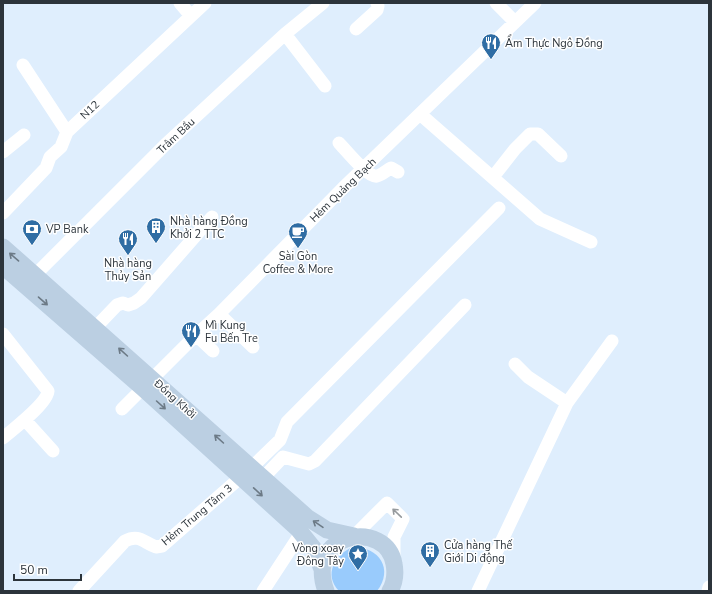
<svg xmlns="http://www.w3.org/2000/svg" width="712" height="594" font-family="'Nunito Sans',sans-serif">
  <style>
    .green { fill: #99cbfc }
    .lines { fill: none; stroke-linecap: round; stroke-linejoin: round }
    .minor { stroke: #fff; stroke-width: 13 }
    .major { stroke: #bbcfe2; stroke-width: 17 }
    .oneway { stroke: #6c7a86 }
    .oneway2 { stroke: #969a9d }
    .labels { text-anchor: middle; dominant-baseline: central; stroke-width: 3; stroke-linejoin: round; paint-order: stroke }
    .poi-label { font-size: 11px; fill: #2c343b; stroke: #fff; text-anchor: start }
    .street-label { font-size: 11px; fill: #2c343b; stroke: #fff }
  </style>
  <rect width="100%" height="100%" fill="#dfeefd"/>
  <path class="green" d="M353,547C379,547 394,569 377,591H339C323,575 335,554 353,547Z"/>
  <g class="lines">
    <path class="minor" d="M180,3L191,16
      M496,3L515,22
      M356,29L377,10L378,6L377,3
      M285,34L325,86
      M23,65L67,132
      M420,114L540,219L591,242
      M339,143C345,149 369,179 377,176C382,175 387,170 391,168L398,172
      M3,152L24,135
      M493,177L515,149L530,134H538L561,156
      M3,213L46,168L50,157L61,147L67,132L205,3
      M35,275L165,145L285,34L323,3
      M219,314L253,347
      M95,328L117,305L123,303L128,305L134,303L141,298L212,217
      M3,334L48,391C47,404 13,429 3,438
      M196,335L213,351
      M515,364L528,377L567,403
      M122,409L196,335L219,314L343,188L535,3
      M25,420L53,451
      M251,468L280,440L287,422L499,208
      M263,478L283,457L309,464L315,461L465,305
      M354,536L387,503L403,519L394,537V561
      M79,591L125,541C139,534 143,542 156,547L162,546L241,477
      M263,591L301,533
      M478,591L567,403L612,341
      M708,591L709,587"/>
    <path class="major" d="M3,247L308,518L327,530L354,536
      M3,266L143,388L298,529L314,549L322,569
      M326,591C304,531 387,519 394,564C396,574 395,582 390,591"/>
  </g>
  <defs><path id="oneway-shaft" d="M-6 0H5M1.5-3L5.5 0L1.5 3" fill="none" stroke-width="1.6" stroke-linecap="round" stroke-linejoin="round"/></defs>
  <g class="oneway">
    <use href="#oneway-shaft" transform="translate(14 257) rotate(-139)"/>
    <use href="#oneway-shaft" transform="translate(43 301) rotate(41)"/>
    <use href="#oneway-shaft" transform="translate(123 352) rotate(-138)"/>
    <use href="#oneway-shaft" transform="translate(161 405) rotate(42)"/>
    <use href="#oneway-shaft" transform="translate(219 439) rotate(-138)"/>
    <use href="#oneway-shaft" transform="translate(258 492) rotate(43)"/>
    <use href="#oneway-shaft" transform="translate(318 524) rotate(-146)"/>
  </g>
  <use class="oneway2" href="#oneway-shaft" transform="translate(397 513) rotate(-136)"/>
  <defs>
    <g id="restaurant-pin" transform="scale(1)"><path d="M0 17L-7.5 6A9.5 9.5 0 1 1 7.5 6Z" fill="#2f6da4" stroke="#fff"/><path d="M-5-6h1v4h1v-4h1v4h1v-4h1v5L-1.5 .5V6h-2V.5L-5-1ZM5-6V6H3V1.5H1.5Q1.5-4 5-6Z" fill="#fff"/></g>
    <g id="building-pin" transform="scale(1)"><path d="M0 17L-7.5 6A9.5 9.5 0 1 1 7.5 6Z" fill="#2f6da4" stroke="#fff"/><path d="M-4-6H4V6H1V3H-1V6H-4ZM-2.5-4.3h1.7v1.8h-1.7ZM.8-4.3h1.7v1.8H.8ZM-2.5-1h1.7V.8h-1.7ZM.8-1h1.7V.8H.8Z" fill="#fff"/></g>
    <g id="bank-pin" transform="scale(1)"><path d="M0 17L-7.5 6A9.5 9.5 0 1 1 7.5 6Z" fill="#2f6da4" stroke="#fff"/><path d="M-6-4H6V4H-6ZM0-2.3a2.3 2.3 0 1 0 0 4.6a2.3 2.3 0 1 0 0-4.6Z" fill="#fff"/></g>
    <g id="cafe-pin" transform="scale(1)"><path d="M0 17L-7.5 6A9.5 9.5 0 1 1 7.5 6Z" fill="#2f6da4" stroke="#fff"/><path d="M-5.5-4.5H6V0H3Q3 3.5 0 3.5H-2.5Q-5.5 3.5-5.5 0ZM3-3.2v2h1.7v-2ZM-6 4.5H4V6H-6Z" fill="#fff"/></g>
    <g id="sight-pin" transform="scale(1)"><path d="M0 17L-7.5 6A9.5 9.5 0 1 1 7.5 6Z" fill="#2f6da4" stroke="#fff"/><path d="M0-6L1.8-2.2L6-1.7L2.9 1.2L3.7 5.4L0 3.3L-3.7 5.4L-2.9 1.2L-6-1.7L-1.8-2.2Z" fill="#fff"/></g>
  </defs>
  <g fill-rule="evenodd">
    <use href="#restaurant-pin" x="491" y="43"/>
    <use href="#building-pin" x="156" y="227"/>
    <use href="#bank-pin" x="32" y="229"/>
    <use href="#cafe-pin" x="298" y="232"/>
    <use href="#restaurant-pin" x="128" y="239"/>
    <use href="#restaurant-pin" x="191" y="331"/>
    <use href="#building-pin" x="430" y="551"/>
    <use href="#sight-pin" x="358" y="554"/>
  </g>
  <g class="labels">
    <g class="poi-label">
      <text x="505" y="43">Ẩm Thực Ngô Đồng</text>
      <text x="170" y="221">Nhà hàng Đồng<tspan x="170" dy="13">Khởi 2 TTC</tspan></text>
      <text x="46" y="229">VP Bank</text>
      <text x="298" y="256" text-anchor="middle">Sài Gòn<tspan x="298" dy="13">Coffee &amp; More</tspan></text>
      <text x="128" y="263" text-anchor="middle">Nhà hàng<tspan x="128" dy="13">Thủy Sản</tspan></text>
      <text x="205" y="325">Mì Kung<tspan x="205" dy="13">Fu Bến Tre</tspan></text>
      <text x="444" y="545">Cửa hàng Thế<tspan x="444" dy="13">Giới Di động</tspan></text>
      <text x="344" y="548" text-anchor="end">Vòng xoay<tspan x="344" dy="13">Đông Tây</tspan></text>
    </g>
    <g class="street-label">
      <text transform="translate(90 110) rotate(-43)">N12</text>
      <text transform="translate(176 136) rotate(-43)">Trâm Bầu</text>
      <text transform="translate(343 190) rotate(-44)">Hẻm Quảng Bạch</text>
      <text transform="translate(175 399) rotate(42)">Đồng Khởi</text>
      <text transform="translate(197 515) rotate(-40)">Hẻm Trung Tâm 3</text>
    </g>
  </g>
  <rect width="712" height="594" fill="none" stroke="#2c343b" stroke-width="8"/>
  <path d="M14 574v6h67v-6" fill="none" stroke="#2c343b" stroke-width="2"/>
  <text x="20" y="574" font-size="12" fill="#2c343b" stroke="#ffffff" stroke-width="3" paint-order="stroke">50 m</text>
</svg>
